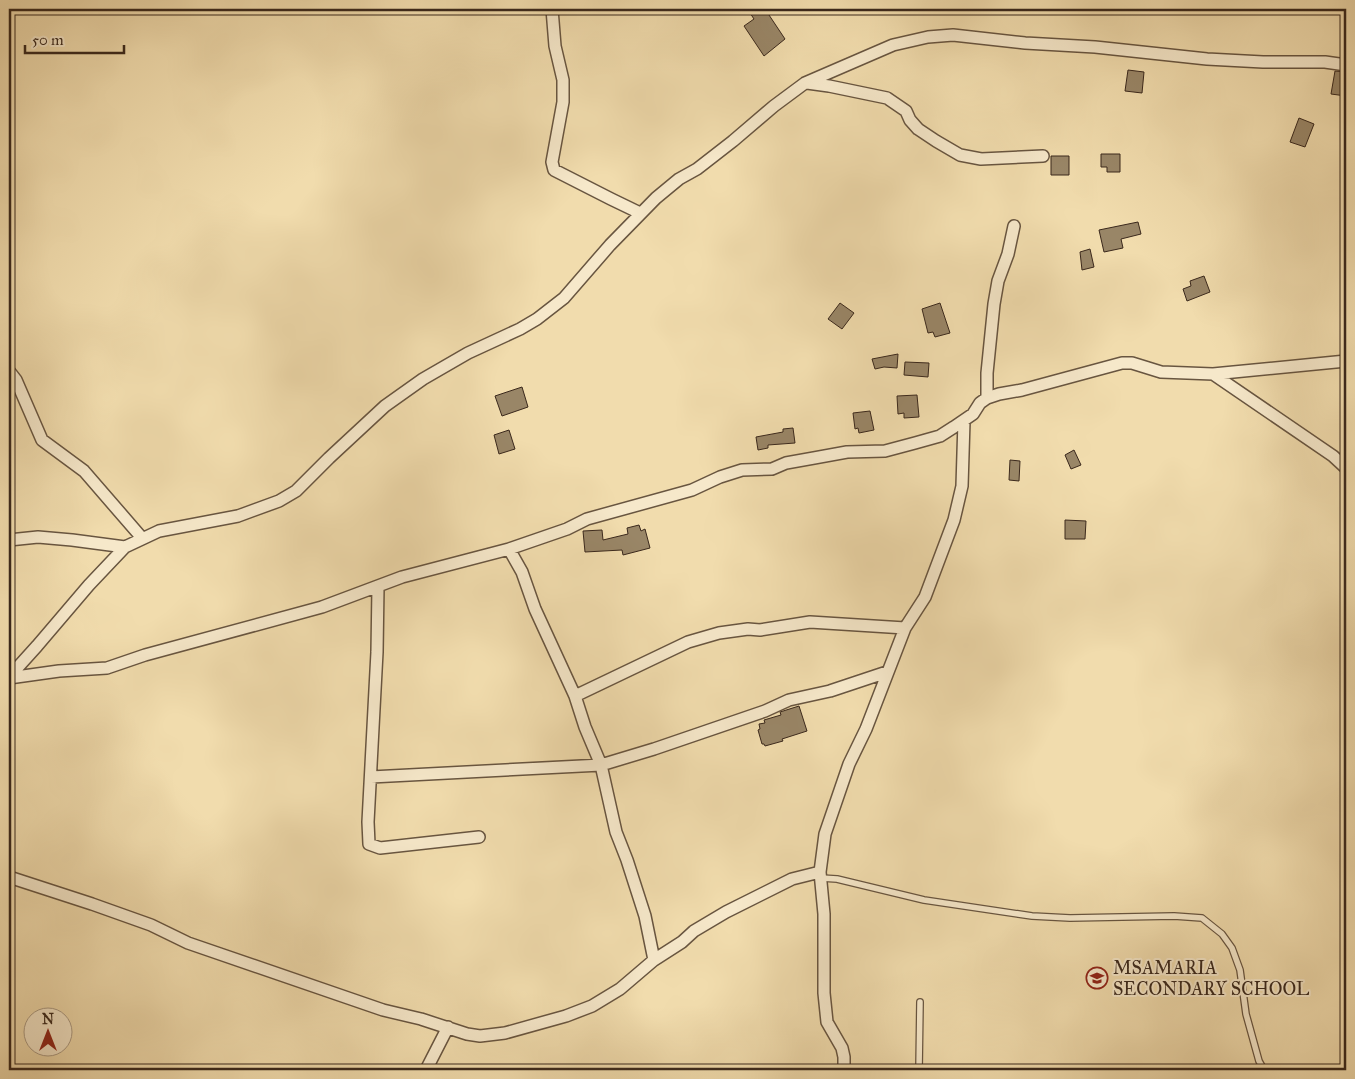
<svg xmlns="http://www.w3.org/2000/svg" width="1355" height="1079" font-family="'IM FELL Great Primer',serif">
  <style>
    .building { fill: #998667; stroke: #3a281c }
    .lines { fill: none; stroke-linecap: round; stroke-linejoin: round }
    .lane-casing { stroke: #685540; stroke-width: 8 }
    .street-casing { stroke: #685540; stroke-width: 14 }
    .lane { stroke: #f6e8ca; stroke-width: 5.5 }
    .street { stroke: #f6e8ca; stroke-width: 11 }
    .labels { text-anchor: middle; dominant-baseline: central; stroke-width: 4; stroke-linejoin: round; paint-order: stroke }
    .poi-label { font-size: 18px; fill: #3a281c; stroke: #f6e8ca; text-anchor: start }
  </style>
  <rect width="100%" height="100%" fill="#f1dcad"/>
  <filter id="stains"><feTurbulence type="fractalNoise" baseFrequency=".004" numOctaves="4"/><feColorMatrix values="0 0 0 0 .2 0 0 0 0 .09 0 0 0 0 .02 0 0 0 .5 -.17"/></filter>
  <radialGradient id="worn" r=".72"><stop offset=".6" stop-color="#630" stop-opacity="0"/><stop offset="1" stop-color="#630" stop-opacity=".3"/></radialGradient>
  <path class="building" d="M757,9H765L785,39L764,56L744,26L754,19L750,13Z
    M1128,70L1144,72L1142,93L1125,91Z
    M1335,71L1346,72V96L1331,94Z
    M1299,118L1314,124L1305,147L1290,142Z
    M1101,154H1120V172H1107V167H1101Z
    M1051,156H1069V175H1051Z
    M1138,222L1141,234L1121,239L1123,248L1104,252L1099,230Z
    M1090,249L1094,267L1082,270L1080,252Z
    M1204,276L1210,292L1187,301L1183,289L1191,286L1190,281Z
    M840,303L854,313L842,329L828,319Z
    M940,303L950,333L935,337L933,332L928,333L922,309Z
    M898,354L897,368L884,367L875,369L872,359Z
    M905,362L929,363L928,377L904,375Z
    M522,387L528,407L502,416L495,396Z
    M917,395L919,417L904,418V413L898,414L897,396Z
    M870,411L874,430L859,433L858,428L855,429L853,413Z
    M793,428L795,443L768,445V448L758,450L756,437L783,432V429Z
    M509,430L515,449L499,454L494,435Z
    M1074,450L1081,465L1071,469L1065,455Z
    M1010,460L1020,461L1019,481L1009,480Z
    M1065,520L1086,521L1085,539H1065Z
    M639,525L641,531L645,529L650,548L623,555L622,550L585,552L583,531L602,530L603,540L628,534L627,528Z
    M799,706L807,731L782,739L783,741L765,746L764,744H762L758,730L760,729L759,724L765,723L764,720L781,715L780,712Z"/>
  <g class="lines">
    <g class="lane-casing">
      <path id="lane" d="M821,878L837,879L924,900L1032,916L1070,918L1174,916L1202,918L1222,934L1232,948L1240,970L1246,1014L1259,1061L1264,1070
        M919,1070L920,1002"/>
    </g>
    <g class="street-casing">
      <path id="street" d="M552,9L555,46L563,80V102L552,162L554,170L611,199L640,213
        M807,83L829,86L887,98L906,111L910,120L918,129L936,141L960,155L981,159L1043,156
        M9,371L16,380L42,440L84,471L142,538
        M1213,374L1333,456L1346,468
        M987,398V373L994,304L998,281L1008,254L1014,226
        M9,540L38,537L72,540L125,547
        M509,549L522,572L535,609L575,696L585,727L601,765L616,832L627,860L645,916L654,960
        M378,587L377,652L368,822L369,844L380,848L479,837
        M9,677L37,646L89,585L125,547L159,531L238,516L279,501L296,491L329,458L385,406L423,379L468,353L520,329L537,319L564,298L610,245L656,198L679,179L697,169L733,141L774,106L805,83L893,45L928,37L953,35L1025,43L1095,47L1207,59L1263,62H1325L1346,65
        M9,678L59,671L107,668L145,655L322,607L402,577L509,549L567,529L587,519L692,490L720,477L742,470L772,469L786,463L814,458L847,452L885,451L915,443L940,436L954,427L973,414L980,403L987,398L999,394L1022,390L1122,363H1132L1161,372L1213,374L1346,361
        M575,696L688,642L719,633L748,629L760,630L810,622L905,628
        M371,777L601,765L654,749L765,711L789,700L830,691L887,672
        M820,872L824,914V993L827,1022L842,1048L844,1057V1070
        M9,877L92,904L151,925L188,943L383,1010L421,1019L467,1034L480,1036L505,1033L566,1016L592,1006L620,989L654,960L682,942L694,931L726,912L792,879L820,872L825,834L849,764L866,729L905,628L925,597L954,520L962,486L964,421
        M426,1070L448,1027"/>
    </g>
    <use href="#lane" class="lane"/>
    <use href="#street" class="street"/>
  </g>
  <defs>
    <g id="school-ring" transform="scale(1.125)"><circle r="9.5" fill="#f6e8ca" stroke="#8f2418" stroke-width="1.5"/><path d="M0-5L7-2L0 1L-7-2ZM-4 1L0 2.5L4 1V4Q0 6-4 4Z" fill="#8f2418"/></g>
  </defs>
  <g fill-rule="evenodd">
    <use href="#school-ring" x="1097" y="978"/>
  </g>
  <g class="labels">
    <g class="poi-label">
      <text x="1113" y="968">MSAMARIA<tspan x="1113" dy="21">SECONDARY SCHOOL</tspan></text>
    </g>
  </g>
  <rect width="1355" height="1079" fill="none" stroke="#f1dcad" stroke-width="30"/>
  <rect x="10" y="10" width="1335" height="1059" fill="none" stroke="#3a281c" stroke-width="2.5"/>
  <rect x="15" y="15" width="1325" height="1049" fill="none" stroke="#3a281c"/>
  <g transform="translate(48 1032)"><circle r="24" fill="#f6e8ca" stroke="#ab9b84"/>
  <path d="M0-4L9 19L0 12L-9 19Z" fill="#8f2418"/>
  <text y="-8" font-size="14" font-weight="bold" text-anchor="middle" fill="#3a281c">N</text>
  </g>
  <path d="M25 45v8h99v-8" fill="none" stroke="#3a281c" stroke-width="2.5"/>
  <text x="32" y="45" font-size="15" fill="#3a281c" stroke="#f6e8ca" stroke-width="4" paint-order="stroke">50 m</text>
  <rect width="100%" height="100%" filter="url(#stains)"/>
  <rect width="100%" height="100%" fill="url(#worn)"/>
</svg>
